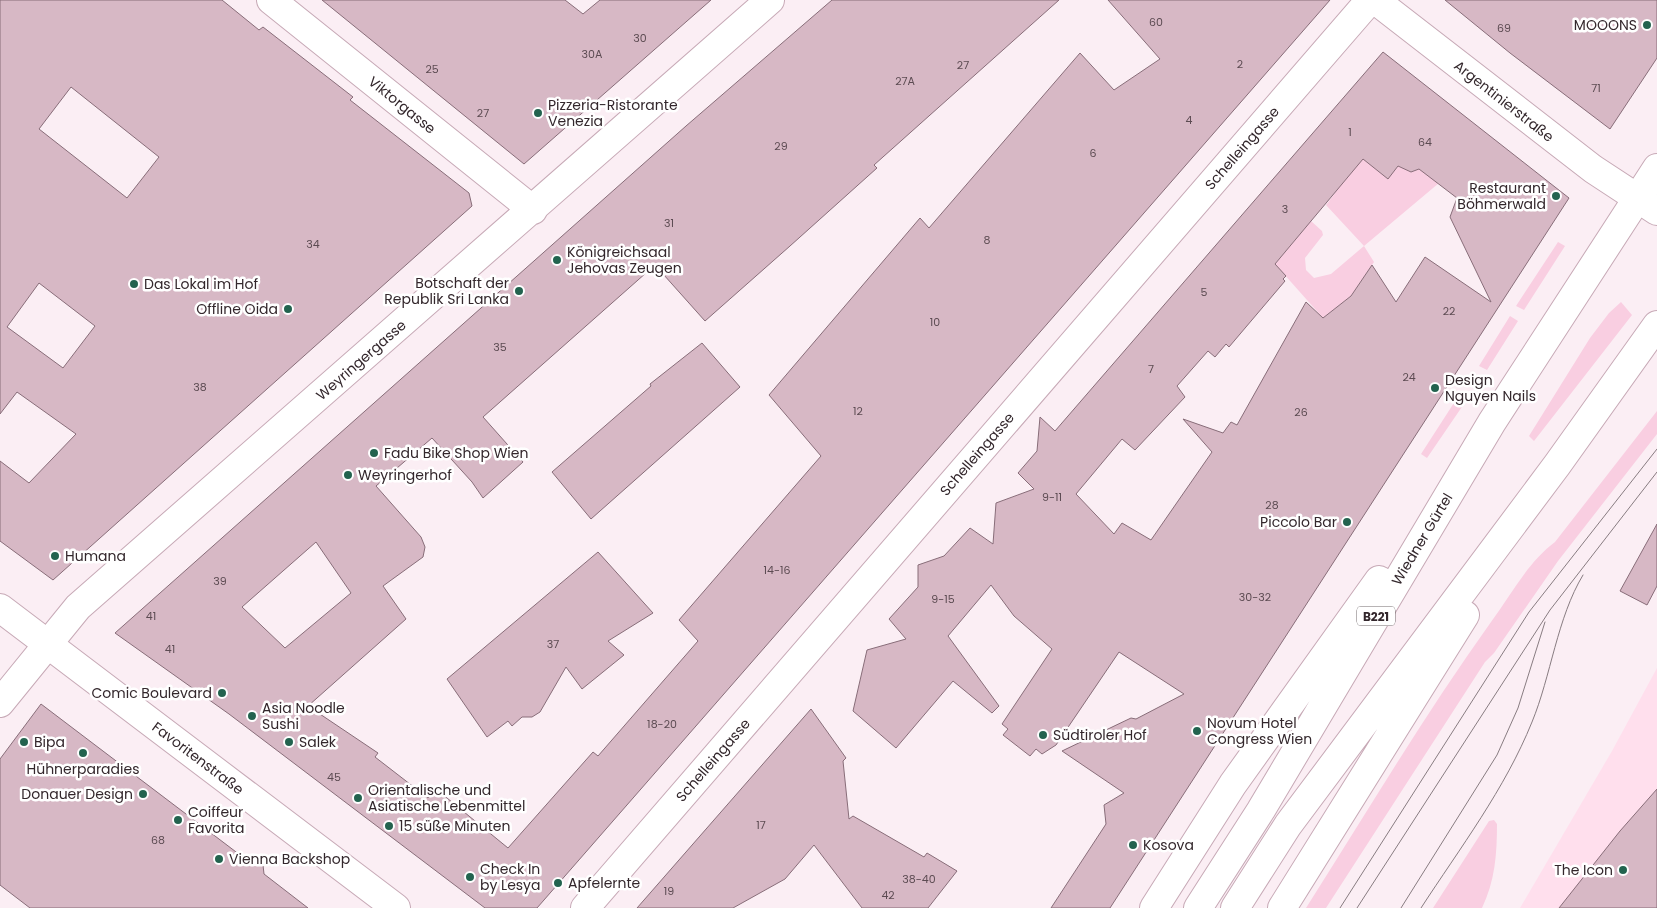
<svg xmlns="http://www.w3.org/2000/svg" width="1657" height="908" font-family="Poppins,sans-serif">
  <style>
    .built { fill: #ffdfed }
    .green { fill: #f9cee1 }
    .building { fill: #d7b8c5; stroke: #886d79; fill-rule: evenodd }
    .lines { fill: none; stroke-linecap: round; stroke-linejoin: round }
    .street-casing { stroke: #c7a9b6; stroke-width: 30 }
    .secondary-casing { stroke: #c7a9b6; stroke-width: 30 }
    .primary-casing { stroke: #c7a9b6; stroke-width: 30 }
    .street { stroke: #fff; stroke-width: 28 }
    .secondary { stroke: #fff; stroke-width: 28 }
    .primary { stroke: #fff; stroke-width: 28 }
    .tram { stroke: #887c81; stroke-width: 1 }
    .poi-dot { fill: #23634f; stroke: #fff; stroke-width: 2 }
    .labels { text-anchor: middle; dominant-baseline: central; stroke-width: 5; stroke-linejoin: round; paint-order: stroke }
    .number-label { font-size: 11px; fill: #5c4b52 }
    .shield { fill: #fff; stroke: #70686b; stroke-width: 1 }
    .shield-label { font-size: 12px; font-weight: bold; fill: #33272c }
    .poi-label { font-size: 14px; fill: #33272c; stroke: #fff; text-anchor: start }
    .street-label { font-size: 14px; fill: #33272c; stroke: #fff }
  </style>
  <rect width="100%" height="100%" fill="#fbeef4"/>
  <path class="built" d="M1657,668V908H1520L1612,751Z"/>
  <path class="green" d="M1360,147L1397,166H1419L1439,183L1364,246L1374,262L1351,296L1323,318L1275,264L1311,221L1322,231L1323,235L1305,258L1306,270L1314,278L1331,274L1364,246L1326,205L1335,193L1327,185Z
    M1558,242L1565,246L1524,310L1516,306Z
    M1621,302L1632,315L1534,441L1529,436L1590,338L1609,313Z
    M1510,316L1518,321L1487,370L1479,366Z
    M1461,392L1468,398L1427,458L1421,454Z
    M1657,411V434L1558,561L1494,653L1485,662L1326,908H1306C1367,812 1425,714 1491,622C1511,595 1528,562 1555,542Z
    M1489,821L1494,820L1497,824C1497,854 1495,881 1482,908H1433Z"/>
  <path class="building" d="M0,0H222L259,30L263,27L353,97L350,100L469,193L472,206L53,580L0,541V461L29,483L76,434L17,392L0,414ZM71,87L159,157L127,198L39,129ZM39,283L95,326L63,368L7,327Z
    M322,0H565L583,14L600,0H711L524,164Z
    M832,0H1059L874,165L877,168L790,246L705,321L655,265L483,417L523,462L483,498L472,482L432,438L376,486L421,537L425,547L423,557L383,586L406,619L308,706L378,753L375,757L428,798L436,789L508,848L593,752L598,756L698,641L679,620L821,456L769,395L920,218L929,228L1080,53L1114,90L1160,59L1108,0H1330L537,908H485L229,714L115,633L686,126ZM316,542L351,593L285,648L242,607Z
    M1445,0H1657V58L1610,129L1510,53Z
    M1383,52L1569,198L1110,908H1051L1106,824L1104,805L1124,793L1062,751L1131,718L1136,719L1184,694L1119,652L1056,745L1042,754L1036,749L1030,756L1003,735L1008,729L1002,724L1052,649L1014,616L991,585L948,636L999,706L992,713L953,681L896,748L853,711L867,650L906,639L889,619L918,587V565L944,556L970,528L993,544L996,503L1034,489L1018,473L1037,451L1040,417L1055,431ZM1363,159L1388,179L1398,166L1411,172L1419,169L1457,198L1450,217L1491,302L1425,257L1396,302L1372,265L1351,296L1323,318L1306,302L1237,425L1231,422L1223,433L1183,419L1212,452L1151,540L1122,523L1114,534L1076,494L1122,439L1135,450L1185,397L1177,386L1208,351L1215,357L1226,344L1229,347L1285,281L1283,279L1286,276L1275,264Z
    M702,343L740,387L591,519L552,472L651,386L650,384Z
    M1657,524V586L1647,605L1620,591Z
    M598,552L653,613L608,641L624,655L582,689L566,667L540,712L532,717H522L512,726L508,721L487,737L447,679Z
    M41,704L244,858L263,865L264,874L308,908H30L0,885V759Z
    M811,709L846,758L843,761L849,819L853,816L924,857L927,853L957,871L928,908H862L814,845L785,879L733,908H637Z
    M1657,789V908H1559L1620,831Z"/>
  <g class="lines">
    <g class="street-casing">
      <path id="street" d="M271,0L533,210
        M1375,0L1593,169L1657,211
        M0,703L78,607L770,0
        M585,908L1370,0"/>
    </g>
    <g class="secondary-casing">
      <path id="secondary" d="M0,608L396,908"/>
    </g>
    <g class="primary-casing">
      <path id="primary" d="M1154,908L1233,784L1379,580
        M1198,908L1261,810L1492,422L1657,168
        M1235,908L1288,825L1557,465L1657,325
        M1282,908L1465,615"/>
    </g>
    <use href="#street" class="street"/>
    <use href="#secondary" class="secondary"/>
    <use href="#primary" class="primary"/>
    <path class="tram" d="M1340,908L1529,612L1657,449
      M1357,908L1550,610L1657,472
      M1401,908L1497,755L1518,708L1545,622
      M1421,908C1460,848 1505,789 1532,722C1551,676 1557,618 1583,575"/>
  </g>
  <g class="poi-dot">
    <circle cx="1647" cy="25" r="5"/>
    <circle cx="538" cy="113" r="5"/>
    <circle cx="1556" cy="196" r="5"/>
    <circle cx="557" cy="260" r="5"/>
    <circle cx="134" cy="284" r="5"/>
    <circle cx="519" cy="291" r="5"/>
    <circle cx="288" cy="309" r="5"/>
    <circle cx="1435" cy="388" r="5"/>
    <circle cx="374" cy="453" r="5"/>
    <circle cx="348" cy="475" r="5"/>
    <circle cx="1347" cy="522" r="5"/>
    <circle cx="55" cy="556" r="5"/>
    <circle cx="222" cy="693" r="5"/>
    <circle cx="252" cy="716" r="5"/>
    <circle cx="1197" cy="731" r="5"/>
    <circle cx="1043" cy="735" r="5"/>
    <circle cx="24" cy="742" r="5"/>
    <circle cx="289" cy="742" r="5"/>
    <circle cx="83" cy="753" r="5"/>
    <circle cx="143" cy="794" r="5"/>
    <circle cx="358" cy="798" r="5"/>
    <circle cx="178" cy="820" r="5"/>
    <circle cx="389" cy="826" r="5"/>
    <circle cx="1133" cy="845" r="5"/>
    <circle cx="219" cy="859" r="5"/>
    <circle cx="1623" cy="870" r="5"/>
    <circle cx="470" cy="877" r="5"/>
    <circle cx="558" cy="883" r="5"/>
  </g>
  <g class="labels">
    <g class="number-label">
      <text x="1156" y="22">60</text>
      <text x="1504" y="28">69</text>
      <text x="640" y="38">30</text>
      <text x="592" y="54">30A</text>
      <text x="1240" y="64">2</text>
      <text x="963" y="65">27</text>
      <text x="432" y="69">25</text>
      <text x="905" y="81">27A</text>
      <text x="1596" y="88">71</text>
      <text x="483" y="113">27</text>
      <text x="1189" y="120">4</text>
      <text x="1350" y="132">1</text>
      <text x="1425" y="142">64</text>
      <text x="781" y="146">29</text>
      <text x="1093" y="153">6</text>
      <text x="1285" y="209">3</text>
      <text x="669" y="223">31</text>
      <text x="987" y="240">8</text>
      <text x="313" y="244">34</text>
      <text x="1204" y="292">5</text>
      <text x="1449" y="311">22</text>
      <text x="935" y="322">10</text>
      <text x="500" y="347">35</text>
      <text x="1151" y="369">7</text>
      <text x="1409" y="377">24</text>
      <text x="200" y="387">38</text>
      <text x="858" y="411">12</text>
      <text x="1301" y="412">26</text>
      <text x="1052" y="497">9-11</text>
      <text x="1272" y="505">28</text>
      <text x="777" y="570">14-16</text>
      <text x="220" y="581">39</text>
      <text x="1255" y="597">30-32</text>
      <text x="943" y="599">9-15</text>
      <text x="151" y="616">41</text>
      <text x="553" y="644">37</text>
      <text x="170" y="649">41</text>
      <text x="662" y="724">18-20</text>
      <text x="334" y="777">45</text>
      <text x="761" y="825">17</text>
      <text x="158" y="840">68</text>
      <text x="919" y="879">38-40</text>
      <text x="669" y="891">19</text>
      <text x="888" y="895">42</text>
    </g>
    <rect class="shield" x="1357" y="606.5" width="38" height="19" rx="4"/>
    <g class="shield-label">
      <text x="1376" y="616">B221</text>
    </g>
    <g class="poi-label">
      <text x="1637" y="25" text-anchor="end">MOOONS</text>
      <text x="548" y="105">Pizzeria-Ristorante<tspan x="548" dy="16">Venezia</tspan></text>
      <text x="1546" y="188" text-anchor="end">Restaurant<tspan x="1546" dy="16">Böhmerwald</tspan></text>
      <text x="567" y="252">Königreichsaal<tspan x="567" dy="16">Jehovas Zeugen</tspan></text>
      <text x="509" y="283" text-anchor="end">Botschaft der<tspan x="509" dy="16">Republik Sri Lanka</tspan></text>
      <text x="144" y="284">Das Lokal im Hof</text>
      <text x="278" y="309" text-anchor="end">Offline Oida</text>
      <text x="1445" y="380">Design<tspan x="1445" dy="16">Nguyen Nails</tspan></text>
      <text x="384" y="453">Fadu Bike Shop Wien</text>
      <text x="358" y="475">Weyringerhof</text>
      <text x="1337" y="522" text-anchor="end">Piccolo Bar</text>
      <text x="65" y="556">Humana</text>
      <text x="212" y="693" text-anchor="end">Comic Boulevard</text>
      <text x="262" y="708">Asia Noodle<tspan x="262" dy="16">Sushi</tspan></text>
      <text x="1207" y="723">Novum Hotel<tspan x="1207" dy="16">Congress Wien</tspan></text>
      <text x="1053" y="735">Südtiroler Hof</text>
      <text x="34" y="742">Bipa</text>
      <text x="299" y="742">Salek</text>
      <text x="83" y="769" text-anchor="middle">Hühnerparadies</text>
      <text x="368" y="790">Orientalische und<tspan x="368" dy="16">Asiatische Lebenmittel</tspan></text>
      <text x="133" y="794" text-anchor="end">Donauer Design</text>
      <text x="188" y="812">Coiffeur<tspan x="188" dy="16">Favorita</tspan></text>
      <text x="399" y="826">15 süße Minuten</text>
      <text x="1143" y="845">Kosova</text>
      <text x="229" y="859">Vienna Backshop</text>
      <text x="480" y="869">Check In<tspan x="480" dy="16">by Lesya</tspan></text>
      <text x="1613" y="870" text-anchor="end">The Icon</text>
      <text x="568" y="883">Apfelernte</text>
    </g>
    <g class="street-label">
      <text transform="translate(1504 101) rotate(38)">Argentinierstraße</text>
      <text transform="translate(402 105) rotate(39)">Viktorgasse</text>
      <text transform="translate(1242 148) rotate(-49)">Schelleingasse</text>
      <text transform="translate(361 360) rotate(-41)">Weyringergasse</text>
      <text transform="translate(977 454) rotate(-49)">Schelleingasse</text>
      <text transform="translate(1422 539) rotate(-59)">Wiedner Gürtel</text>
      <text transform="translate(198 758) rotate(37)">Favoritenstraße</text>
      <text transform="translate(713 760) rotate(-49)">Schelleingasse</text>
    </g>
  </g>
</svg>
